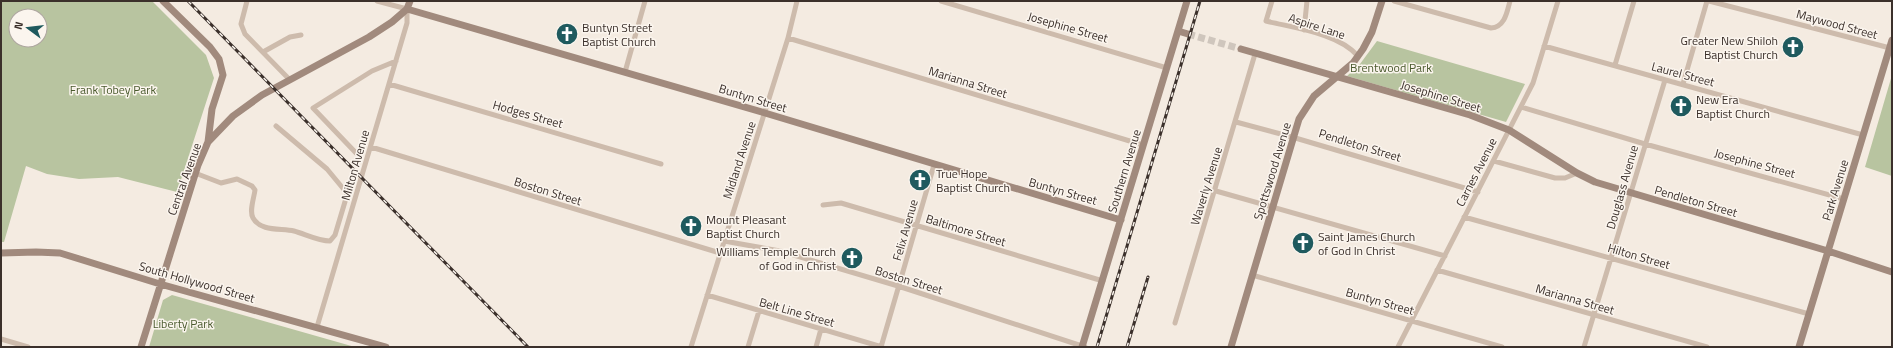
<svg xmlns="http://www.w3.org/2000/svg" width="1893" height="348" font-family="'Titillium Web',sans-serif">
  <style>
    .green { fill: #b8c4a0; fill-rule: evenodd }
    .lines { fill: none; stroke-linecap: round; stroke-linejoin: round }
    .secondary-tunnel { stroke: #cfc6bd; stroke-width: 7; stroke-dasharray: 7 3.5; stroke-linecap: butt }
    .street { stroke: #cdbbac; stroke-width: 5 }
    .secondary { stroke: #a18a7d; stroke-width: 7 }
    .rail-casing { stroke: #3b302b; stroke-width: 3 }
    .rail { stroke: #fbf5ee; stroke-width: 1.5; stroke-dasharray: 4.5; stroke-linecap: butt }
    .labels { text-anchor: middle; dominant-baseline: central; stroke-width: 3; stroke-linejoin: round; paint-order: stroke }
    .street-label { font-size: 12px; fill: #3b302b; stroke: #fbf5ee }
    .poi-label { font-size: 12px; fill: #3b302b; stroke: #fbf5ee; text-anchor: start }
    .park-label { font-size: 12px; fill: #4a5a2e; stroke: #fbf5ee }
  </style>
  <rect width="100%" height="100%" fill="#f4ebe1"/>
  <path class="green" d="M1,1H152L206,55L214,78L177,192L118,177L79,179L47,174L26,166L4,242H1ZM16,16H40V40H16Z
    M1377,41L1525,84L1506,122L1347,76L1360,64Z
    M1892,75V176L1865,167Z
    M172,295L355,347H149L163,300Z"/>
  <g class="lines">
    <path class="secondary-tunnel" d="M1188,34L1241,49"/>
    <path class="street" d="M247,1L241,24L245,34L289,79
      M941,1L1167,68
      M1272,1L1266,21C1294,28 1338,33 1358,56
      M1394,1L1491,28C1505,27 1507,12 1510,1
      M1709,1L1890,48
      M1304,30L1307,1
      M788,38L1143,145
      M1544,46L1863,135
      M263,52L290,37L301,35
      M1615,65L1634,1
      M625,72L645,1
      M389,84L661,164
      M1683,84L1707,1
      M1521,107L1645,144L1844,199
      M1236,122L1292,137L1478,192
      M371,147L720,253
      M356,153L313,108L372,71L396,61
      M1494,161L1555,178H1565L1577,173
      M195,173L221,183L237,179L252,186L255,190C254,198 249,211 253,218C261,232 281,228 294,231C305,234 318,241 330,241L335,235L347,195L346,192L327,169L276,126
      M1216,191L1445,256
      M823,205L841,203L1103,281
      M1464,217L1809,314
      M724,241L780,251L898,286L1085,347
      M1437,270L1707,347
      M1252,275L1502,347
      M707,295L882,347
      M1175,323L1255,54
      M317,327L407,23V9L377,1
      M1,339L28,347
      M691,347L788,38L797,1
      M748,347L759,311
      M816,347L821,329
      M881,347L934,165
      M1398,347L1533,83L1558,1
      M1584,347L1665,80"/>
    <path class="secondary" d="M163,1L210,47L219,59L223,75L212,109L208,142
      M407,9L765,113L1121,220
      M1178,31L1188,34
      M1241,49L1470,115L1509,130L1577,173L1595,182L1828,251L1892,272
      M1,253L36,252L60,253L160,284L386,347
      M141,347L198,165L208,142L233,116L262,95L369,37L392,22L407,9L410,1
      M1082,347L1187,1
      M1231,347L1299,119L1314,96L1353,63L1363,49L1372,32L1382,1
      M1799,347L1892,40"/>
    <g class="rail-casing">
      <path id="rail" d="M188,1L528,347
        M1097,347L1200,1
        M1127,347L1148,277"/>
    </g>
    <use href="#rail" class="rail"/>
  </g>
  <defs>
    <g id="church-disc" transform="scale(1.15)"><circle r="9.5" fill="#1f5a5e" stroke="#fbf5ee"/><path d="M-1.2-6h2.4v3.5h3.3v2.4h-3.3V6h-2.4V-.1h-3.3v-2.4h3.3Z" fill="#fff"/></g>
  </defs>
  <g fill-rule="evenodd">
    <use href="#church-disc" x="567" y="34"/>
    <use href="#church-disc" x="1793" y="47"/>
    <use href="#church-disc" x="1681" y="106"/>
    <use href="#church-disc" x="920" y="180"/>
    <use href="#church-disc" x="691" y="226"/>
    <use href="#church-disc" x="1303" y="243"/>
    <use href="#church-disc" x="852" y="258"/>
  </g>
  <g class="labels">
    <g class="street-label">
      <text transform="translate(1837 24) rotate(15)">Maywood Street</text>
      <text transform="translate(1317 26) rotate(18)">Aspire Lane</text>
      <text transform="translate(1068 27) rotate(16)">Josephine Street</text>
      <text transform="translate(1683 74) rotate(15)">Laurel Street</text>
      <text transform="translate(968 82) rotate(17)">Marianna Street</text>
      <text transform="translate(1441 96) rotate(17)">Josephine Street</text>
      <text transform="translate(753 98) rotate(17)">Buntyn Street</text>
      <text transform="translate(528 114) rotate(16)">Hodges Street</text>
      <text transform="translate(1360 145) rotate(17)">Pendleton Street</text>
      <text transform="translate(739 160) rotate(-72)">Midland Avenue</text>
      <text transform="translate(1755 163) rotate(15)">Josephine Street</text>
      <text transform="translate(355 165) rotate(-74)">Milton Avenue</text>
      <text transform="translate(1124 171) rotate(-73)">Southern Avenue</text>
      <text transform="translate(1272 171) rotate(-73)">Spottswood Avenue</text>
      <text transform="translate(1476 172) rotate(-63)">Carnes Avenue</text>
      <text transform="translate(184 179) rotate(-70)">Central Avenue</text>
      <text transform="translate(1206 186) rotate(-73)">Waverly Avenue</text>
      <text transform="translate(1622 187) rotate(-74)">Douglass Avenue</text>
      <text transform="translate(1835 190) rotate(-73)">Park Avenue</text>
      <text transform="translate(548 191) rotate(17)">Boston Street</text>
      <text transform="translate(1063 191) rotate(16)">Buntyn Street</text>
      <text transform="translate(1696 201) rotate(16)">Pendleton Street</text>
      <text transform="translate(905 230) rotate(-74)">Felix Avenue</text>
      <text transform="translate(966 230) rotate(17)">Baltimore Street</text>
      <text transform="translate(1639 256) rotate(16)">Hilton Street</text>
      <text transform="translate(909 280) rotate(17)">Boston Street</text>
      <text transform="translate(197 282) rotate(16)">South Hollywood Street</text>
      <text transform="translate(1575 299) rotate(16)">Marianna Street</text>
      <text transform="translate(1380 301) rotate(16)">Buntyn Street</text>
      <text transform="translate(797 312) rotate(16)">Belt Line Street</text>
    </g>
    <g class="poi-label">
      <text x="582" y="27">Buntyn Street<tspan x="582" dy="14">Baptist Church</tspan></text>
      <text x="1778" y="40" text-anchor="end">Greater New Shiloh<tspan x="1778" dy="14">Baptist Church</tspan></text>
      <text x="1696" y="99">New Era<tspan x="1696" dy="14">Baptist Church</tspan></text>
      <text x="936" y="173">True Hope<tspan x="936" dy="14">Baptist Church</tspan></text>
      <text x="706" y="219">Mount Pleasant<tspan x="706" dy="14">Baptist Church</tspan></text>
      <text x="1318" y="236">Saint James Church<tspan x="1318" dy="14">of God In Christ</tspan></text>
      <text x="836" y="251" text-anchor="end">Williams Temple Church<tspan x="836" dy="14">of God in Christ</tspan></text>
    </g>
    <g class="park-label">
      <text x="1391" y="67">Brentwood Park</text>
      <text x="113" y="89">Frank Tobey Park</text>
      <text x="183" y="323">Liberty Park</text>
    </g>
  </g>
  <rect width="1893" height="348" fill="none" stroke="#3b302b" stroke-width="4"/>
  <g transform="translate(28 28) rotate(285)"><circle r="19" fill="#fbf5ee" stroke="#aea6a0"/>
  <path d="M0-3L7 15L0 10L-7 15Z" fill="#1f5a5e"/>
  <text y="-6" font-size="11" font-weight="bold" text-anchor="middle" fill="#3b302b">N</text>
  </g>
</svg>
